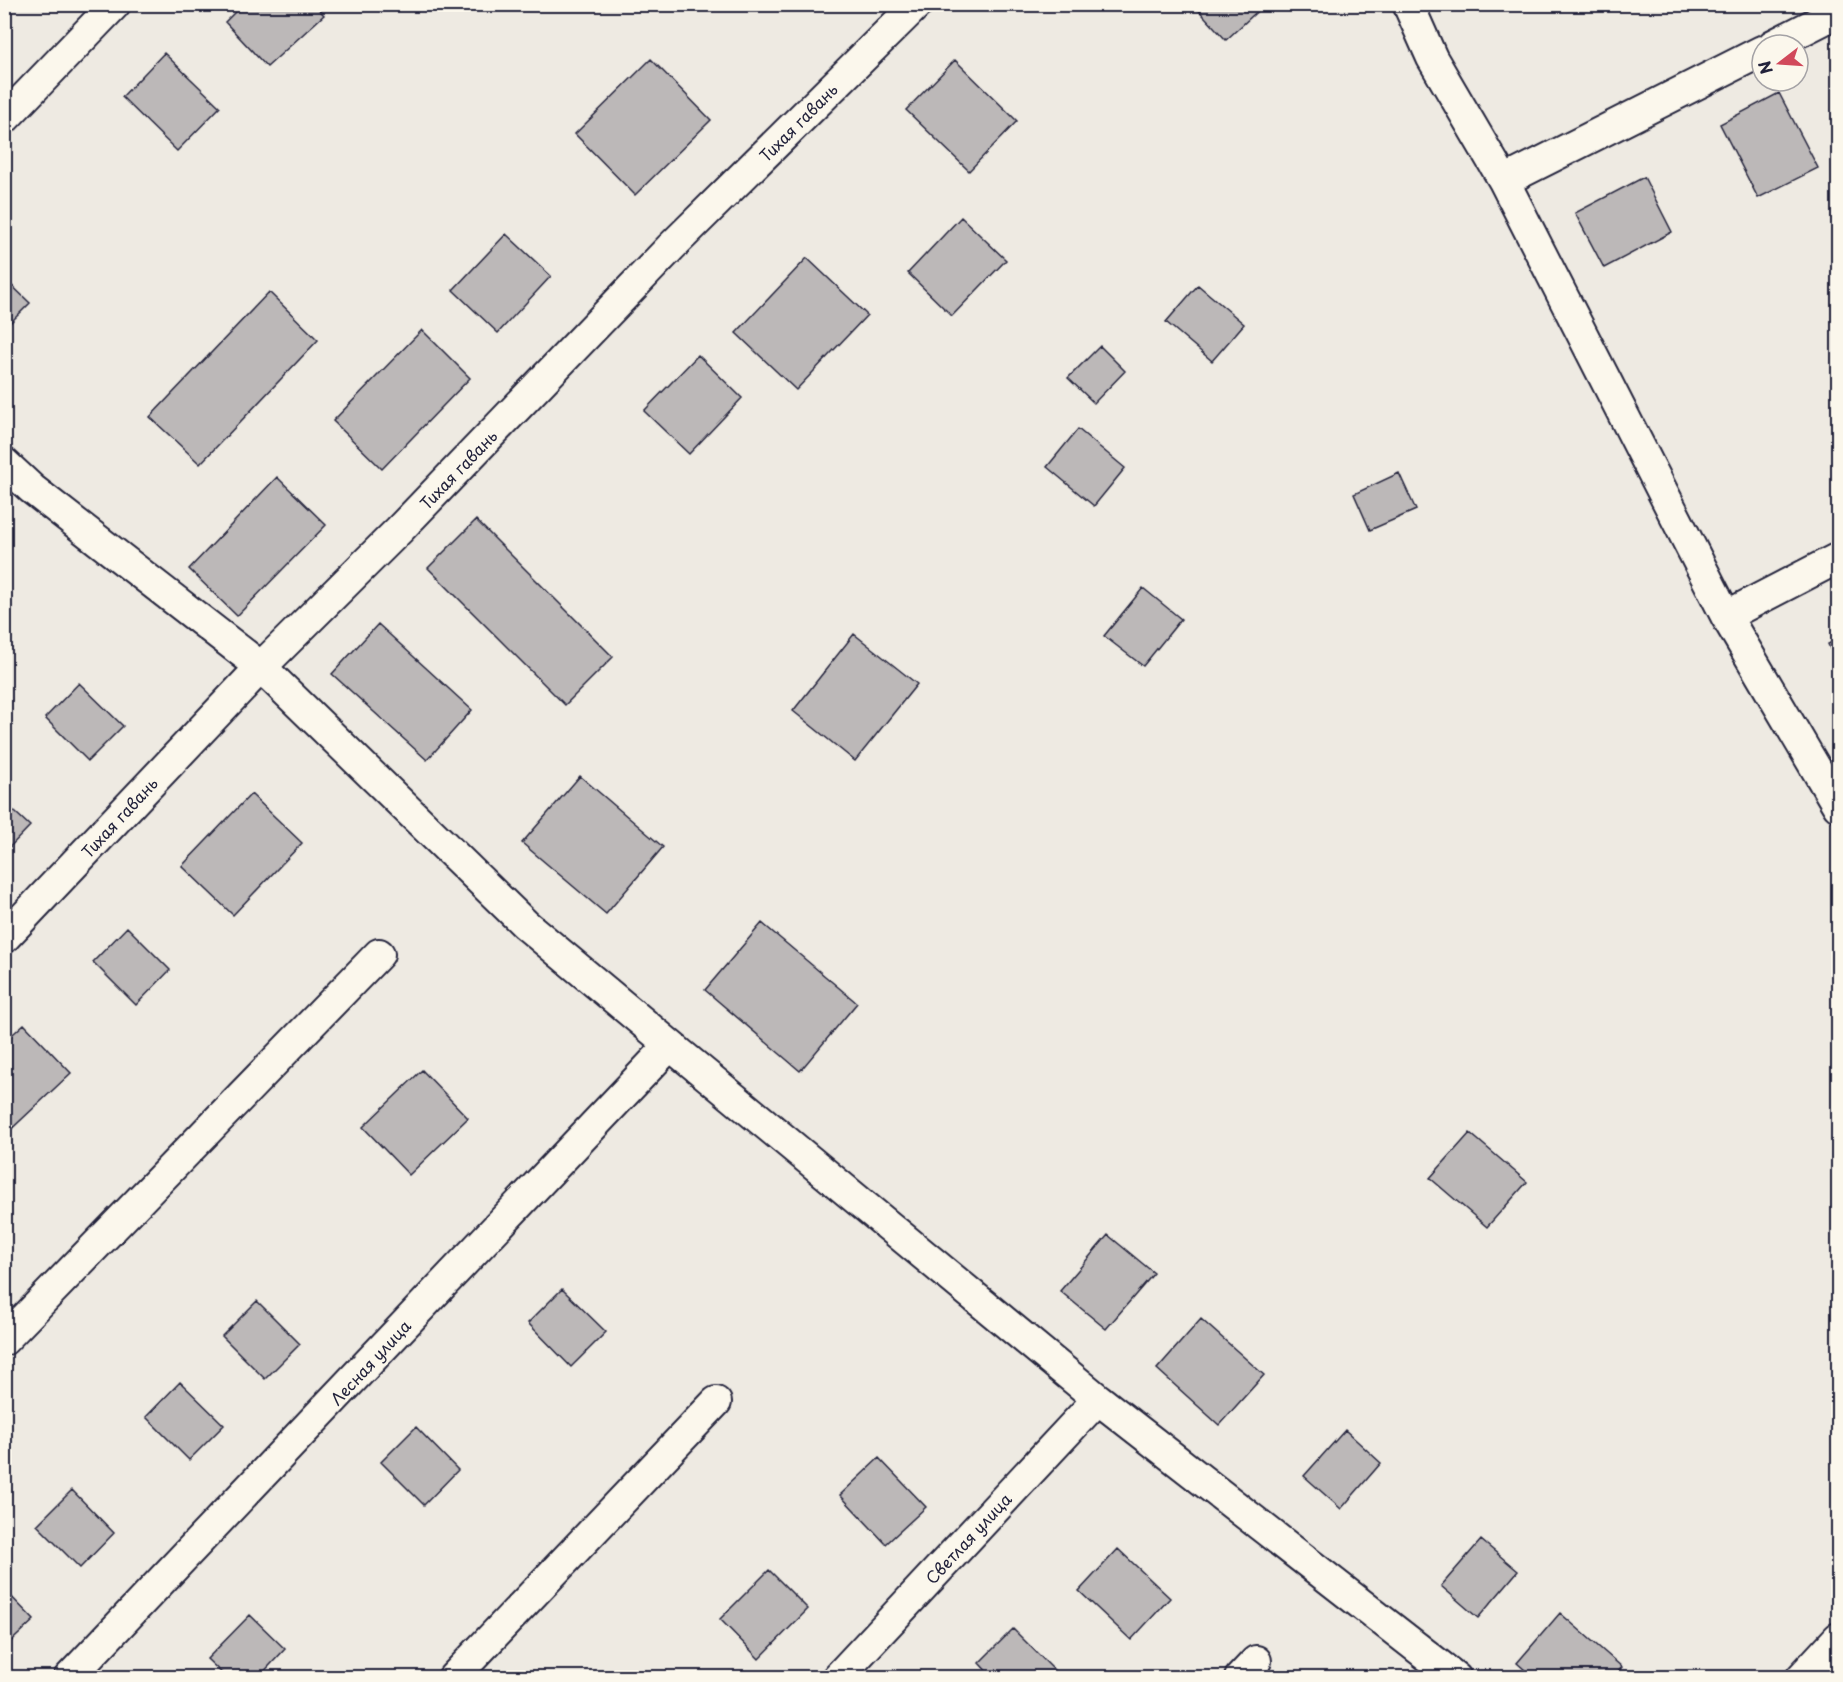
<svg xmlns="http://www.w3.org/2000/svg" width="1843" height="1682" font-family="'Playpen Sans',sans-serif">
  <style>
    .building { fill: #bcb8b8; stroke: #22223b; stroke-width: 1.5 }
    .lines { fill: none; stroke-linecap: round; stroke-linejoin: round }
    .minor-casing { stroke: #22223b; stroke-width: 34 }
    .minor { stroke: #fbf7ec; stroke-width: 30 }
    .labels { text-anchor: middle; dominant-baseline: central; stroke-width: 5; stroke-linejoin: round; paint-order: stroke }
    .street-label { font-size: 16px; fill: #22223b; stroke: #fbf7ec }
  </style>
  <rect width="100%" height="100%" fill="#eeeae2"/>
  <filter id="ink" filterUnits="userSpaceOnUse"><feTurbulence type="fractalNoise" baseFrequency=".0167" numOctaves="2"/><feDisplacementMap in="SourceGraphic" scale="12" xChannelSelector="R" yChannelSelector="G"/><feConvolveMatrix kernelMatrix="1 2 1 2 8 2 1 2 1" color-interpolation-filters="sRGB"/></filter>
  <g filter="url(#ink)">
    <path class="building" d="M243,4H314L324,15L267,67L225,22Z
      M1193,4H1265L1226,40Z
      M164,53L220,107L177,151L122,97Z
      M651,59L711,120L635,195L575,134Z
      M955,60L1017,121L969,171L906,110Z
      M1779,93L1818,168L1758,198L1720,124Z
      M1644,177L1672,232L1604,268L1575,213Z
      M961,217L1006,260L952,316L908,273Z
      M506,234L551,276L498,333L453,290Z
      M807,258L867,315L796,390L736,333Z
      M4,278L30,303L4,329Z
      M1198,285L1244,324L1212,361L1166,322Z
      M269,292L318,340L200,464L150,417Z
      M422,330L470,378L382,469L333,421Z
      M1100,346L1125,371L1094,403L1068,378Z
      M698,355L742,398L689,454L644,411Z
      M1078,429L1125,468L1094,506L1047,467Z
      M1399,473L1416,510L1370,530L1354,494Z
      M277,477L326,525L237,616L189,569Z
      M476,520L613,657L565,705L428,568Z
      M1143,588L1181,619L1143,666L1104,636Z
      M378,624L472,710L427,760L332,674Z
      M854,634L917,684L855,761L793,711Z
      M1838,639V666L1828,644Z
      M79,683L123,726L88,761L45,718Z
      M580,776L663,847L606,914L522,843Z
      M251,794L302,843L233,915L182,866Z
      M4,802L30,826L4,853Z
      M762,923L857,1003L800,1071L705,990Z
      M127,927L170,970L136,1005L93,962Z
      M24,1024L71,1073L4,1136V1042Z
      M422,1070L468,1118L409,1175L363,1127Z
      M1470,1133L1527,1182L1487,1227L1430,1178Z
      M1108,1235L1154,1273L1106,1329L1060,1291Z
      M562,1289L606,1332L571,1367L528,1323Z
      M257,1301L300,1344L265,1379L222,1336Z
      M1201,1319L1264,1375L1219,1425L1157,1369Z
      M180,1382L224,1425L189,1460L146,1417Z
      M416,1427L458,1470L424,1505L381,1462Z
      M1345,1430L1381,1463L1341,1509L1304,1476Z
      M879,1458L926,1507L886,1544L840,1495Z
      M72,1490L114,1533L80,1568L37,1525Z
      M1481,1540L1518,1571L1478,1618L1441,1586Z
      M1118,1549L1170,1598L1131,1640L1079,1591Z
      M769,1570L808,1609L759,1659L720,1619Z
      M4,1589L34,1620L4,1648Z
      M1560,1613L1622,1667L1613,1678H1534L1517,1663Z
      M250,1615L285,1649L258,1678H227L207,1659Z
      M1013,1629L1056,1672L1051,1678H993L979,1663Z"/>
    <g class="lines">
      <g class="minor-casing">
        <path id="minor" d="M1408,4L1432,58L1504,181L1726,616L1838,806
          M1773,45L1838,12
          M4,119L115,4
          M1504,181L1762,51
          M4,463L32,489L261,667L525,924L670,1045L1098,1399L1456,1678
          M1726,616L1838,558
          M4,938L261,667L399,530L671,247L917,4
          M4,1340L379,954
          M69,1678L670,1045
          M453,1678L716,1402
          M837,1678L1098,1399
          M1240,1678L1256,1661
          M1801,1678L1838,1638"/>
      </g>
      <use href="#minor" class="minor"/>
    </g>
  </g>
  <g class="labels">
    <g class="street-label">
      <text transform="translate(798 122) rotate(-45)">Тихая гавань</text>
      <text transform="translate(458 469) rotate(-46)">Тихая гавань</text>
      <text transform="translate(119 817) rotate(-47)">Тихая гавань</text>
      <text transform="translate(370 1362) rotate(-47)">Лесная улица</text>
      <text transform="translate(968 1538) rotate(-47)">Светлая улица</text>
    </g>
  </g>
  <rect width="1843" height="1682" fill="none" stroke="#fbf7ec" stroke-width="24"/>
  <rect x="12" y="12" width="1819" height="1658" fill="none" stroke="#22223b" stroke-width="2" filter="url(#ink)"/>
  <g transform="translate(1780 63) rotate(253)"><circle r="28" fill="#fbf7ec" stroke="#a4a2a5" stroke-width="1.5"/>
  <path d="M0-4.5L10 22L0 15L-10 22Z" fill="#d1495b"/>
  <text y="-9" font-size="16" font-weight="bold" text-anchor="middle" fill="#22223b">N</text>
  </g>
</svg>
